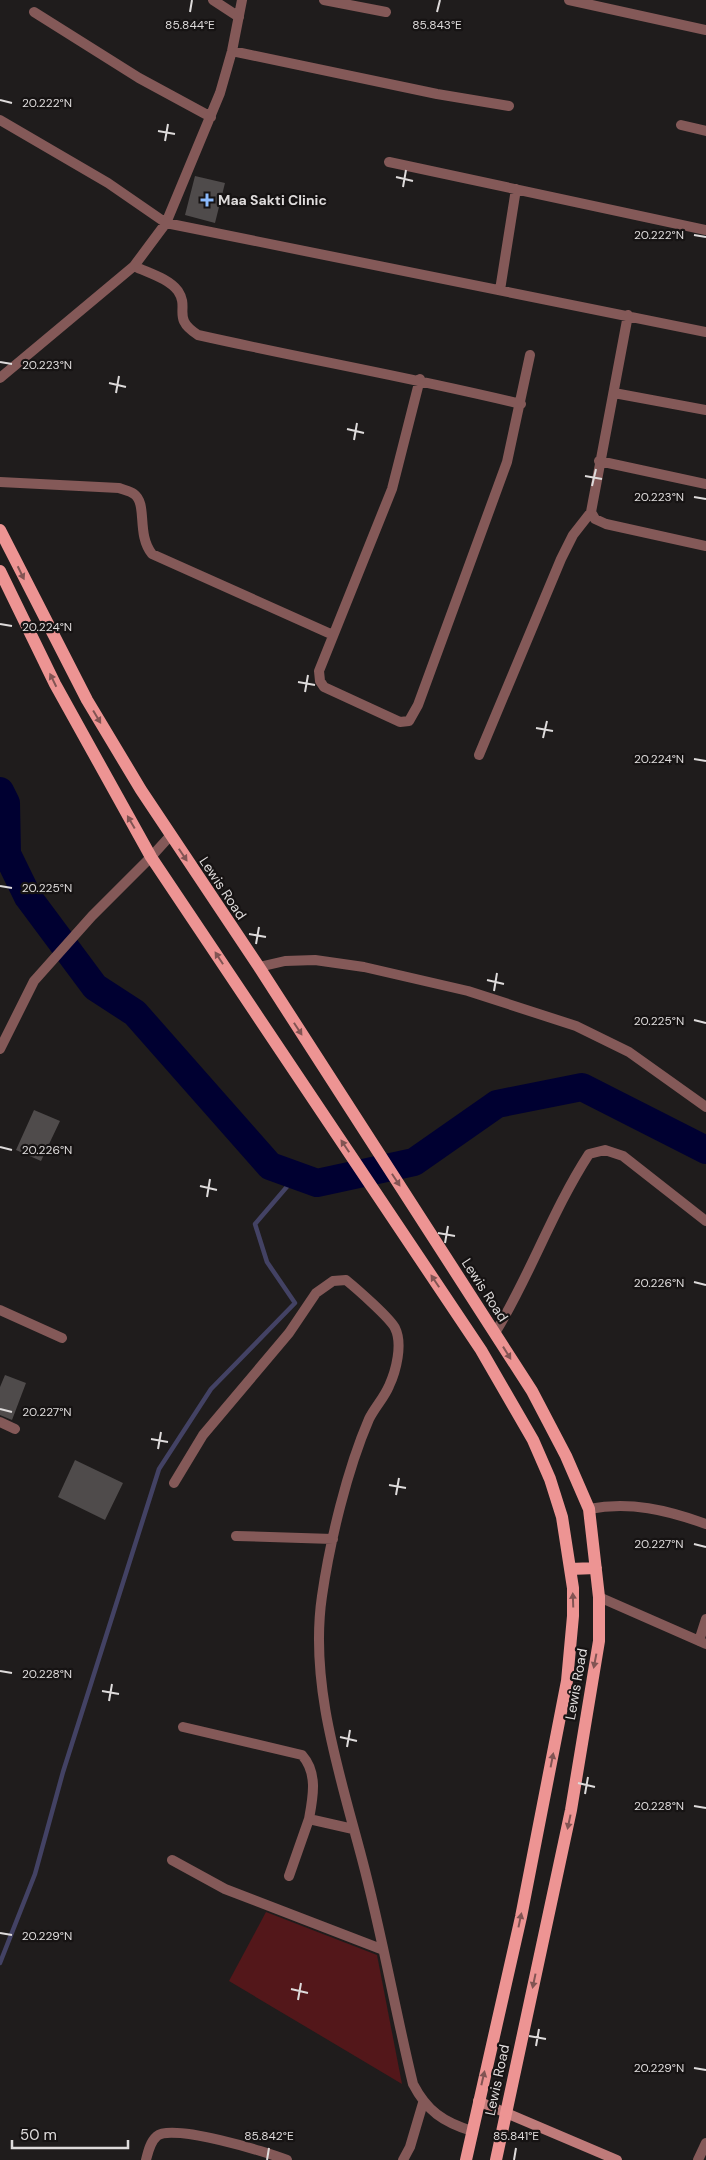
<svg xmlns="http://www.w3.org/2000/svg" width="706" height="2160" font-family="'DM Sans',sans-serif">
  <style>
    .green { fill: #53171a }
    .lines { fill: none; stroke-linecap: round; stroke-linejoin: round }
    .stream { stroke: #434264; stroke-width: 4.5 }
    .river { stroke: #000031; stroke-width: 28 }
    .building { fill: #4f4b4b }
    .street { stroke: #845958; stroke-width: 10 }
    .secondary { stroke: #bf7b7a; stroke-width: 10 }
    .primary { stroke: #ed9493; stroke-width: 12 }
    .oneway { fill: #825453 }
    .ticks { fill: none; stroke: #dedbdb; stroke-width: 2 }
    .poi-dot { fill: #8bbafc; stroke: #161313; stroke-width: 2 }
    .labels { text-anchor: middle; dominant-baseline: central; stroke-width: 4.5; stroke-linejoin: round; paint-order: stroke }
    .poi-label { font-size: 14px; font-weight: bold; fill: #dedbdb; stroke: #161313; text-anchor: start }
    .street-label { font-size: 14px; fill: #dedbdb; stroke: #161313 }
    .ticks-label { font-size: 12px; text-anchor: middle; fill: #dedbdb; stroke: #161313; stroke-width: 4.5; stroke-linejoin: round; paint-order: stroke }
  </style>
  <rect width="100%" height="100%" fill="#1f1c1c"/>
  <path class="green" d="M266,1912L377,1955L402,2084L229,1981Z"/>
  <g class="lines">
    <path class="stream" d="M0,1963L35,1874L63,1772L159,1469L211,1389L295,1303L267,1262L255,1224L297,1175"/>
    <path class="river" d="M0,791L6,803L7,854L28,897L95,987L135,1013L270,1166L317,1183L414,1162L497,1104L582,1087L706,1150"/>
  </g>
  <path class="building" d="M195,176L225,183L215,223L185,215Z
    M34,1110L60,1121L41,1161L16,1150Z
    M5,1375L26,1383L12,1420L0,1415V1387Z
    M75,1460L123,1483L105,1520L58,1497Z"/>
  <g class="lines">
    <path class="street" d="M213,0L239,17
      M324,0L386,12
      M569,0L706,30
      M34,12L139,78L211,117
      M232,51L437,94L509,106
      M0,120L108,183L166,223L706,332
      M681,125L706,131
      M389,162L706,230
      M134,266C148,273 168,278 178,291C190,309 171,318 198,335C305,359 414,378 521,404
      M500,290L516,189
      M628,315L591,512L595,519L606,524L706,546
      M0,378L134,266L166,223L220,93L232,51L242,0
      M420,379L392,489L319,671L320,681L324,687L400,722L409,721L418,705L507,462L530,355
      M614,393L706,410
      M599,461L706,484
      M0,482L119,488C124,490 130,491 134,494C148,504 136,534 152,554L333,635
      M479,755L561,559L573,535L591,512
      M259,967L285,961L315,960L364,967L468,991L576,1026L629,1052L706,1107
      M0,1049L34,981L92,916L151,857L170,836
      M0,1310L62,1338
      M495,1333C530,1276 552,1211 589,1154L605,1150L623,1156L706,1221
      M0,1422L15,1429
      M174,1483L203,1435L289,1333L316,1293L333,1281L346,1280C357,1289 390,1318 395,1328C403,1344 396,1371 389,1386C384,1398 375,1407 369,1419C347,1470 330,1541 322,1596C309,1684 340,1775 362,1859C382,1934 395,2010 413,2084C427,2111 443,2122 472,2131
      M589,1509C630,1501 667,1510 706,1524
      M236,1536L333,1539
      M599,1597L706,1644
      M699,1641L706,1619
      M183,1727L302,1755C318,1773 313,1797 309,1819L353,1829
      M172,1860L225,1889L381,1949
      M289,1876L309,1819
      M146,2160C148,2152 150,2142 157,2136C172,2123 267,2152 287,2160
      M403,2160L410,2147L423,2103
      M698,2160L706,2143"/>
    <path class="secondary" d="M478,2101L617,2160"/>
    <path class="primary" d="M0,530L87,700L141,790L259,967L532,1391L566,1456L589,1509L599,1597V1641L571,1810L496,2160
      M0,571L55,684L151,857L481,1350L533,1440L550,1479L562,1517L573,1588V1616L567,1681L521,1917L466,2160
      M570,1569L596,1568"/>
  </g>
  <defs><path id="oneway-solid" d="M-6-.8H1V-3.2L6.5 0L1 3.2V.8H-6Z" transform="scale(1.25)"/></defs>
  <g class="oneway">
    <use href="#oneway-solid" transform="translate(21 573) rotate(64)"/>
    <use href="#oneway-solid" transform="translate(53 680) rotate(-116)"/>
    <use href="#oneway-solid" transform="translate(97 717) rotate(59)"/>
    <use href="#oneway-solid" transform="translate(131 822) rotate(-120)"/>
    <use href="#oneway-solid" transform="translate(183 855) rotate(56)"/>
    <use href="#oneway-solid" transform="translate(219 958) rotate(-123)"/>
    <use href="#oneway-solid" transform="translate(298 1029) rotate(57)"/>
    <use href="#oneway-solid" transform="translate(345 1146) rotate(-124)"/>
    <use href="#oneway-solid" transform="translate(396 1180) rotate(57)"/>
    <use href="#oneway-solid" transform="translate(435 1281) rotate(-124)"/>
    <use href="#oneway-solid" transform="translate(507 1353) rotate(58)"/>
    <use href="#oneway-solid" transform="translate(573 1600) rotate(-92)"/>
    <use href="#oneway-solid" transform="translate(595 1661) rotate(101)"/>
    <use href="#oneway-solid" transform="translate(552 1760) rotate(-79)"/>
    <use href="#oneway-solid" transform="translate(569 1822) rotate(102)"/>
    <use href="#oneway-solid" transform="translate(520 1920) rotate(-78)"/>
    <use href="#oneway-solid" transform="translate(534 1981) rotate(102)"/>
    <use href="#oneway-solid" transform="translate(483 2078) rotate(-77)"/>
  </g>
  <path class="ticks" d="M190,12L192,0M437,12L440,0M0,100L12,103M158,131L175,134M165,141L168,124M396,177L413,181M403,187L406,170M694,235L706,237M0,362L12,364M109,383L126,387M116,393L119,376M347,429L364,433M354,440L357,423M585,476L602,479M592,486L596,469M694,497L706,499M0,624L12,626M298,682L315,685M305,692L308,675M536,728L553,731M543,738L547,721M694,759L706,761M0,886L12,888M249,934L266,937M256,944L259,927M487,980L504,984M494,991L497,973M694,1020L706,1023M0,1147L12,1150M200,1186L217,1190M207,1197L210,1179M438,1233L455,1236M445,1243L448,1226M694,1282L706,1285M0,1409L12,1412M151,1439L168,1442M158,1449L161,1432M389,1485L406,1488M396,1495L399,1478M694,1544L706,1547M0,1671L12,1673M102,1691L119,1694M109,1701L112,1684M340,1737L357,1741M347,1747L350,1730M578,1783L595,1787M585,1794L588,1777M694,1806L706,1808M0,1933L12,1935M291,1989L308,1993M298,2000L301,1983M529,2036L546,2039M536,2046L539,2029M694,2068L706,2070M267,2160L269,2148M514,2160L516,2148"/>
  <path class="poi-dot" d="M204.5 192.5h5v5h5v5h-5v5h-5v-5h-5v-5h5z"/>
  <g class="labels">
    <g class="poi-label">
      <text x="218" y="200">Maa Sakti Clinic</text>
    </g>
    <g class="street-label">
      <text transform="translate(223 888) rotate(56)">Lewis Road</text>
      <text transform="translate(485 1290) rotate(57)">Lewis Road</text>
      <text transform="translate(576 1684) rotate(-80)">Lewis Road</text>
      <text transform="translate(497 2080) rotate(-78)">Lewis Road</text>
    </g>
  </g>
  <g class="ticks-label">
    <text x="190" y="29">85.844°E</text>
    <text x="437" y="29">85.843°E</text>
    <text x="47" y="107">20.222°N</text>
    <text x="659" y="239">20.222°N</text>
    <text x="47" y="369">20.223°N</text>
    <text x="659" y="501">20.223°N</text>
    <text x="47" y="631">20.224°N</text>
    <text x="659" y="763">20.224°N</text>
    <text x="47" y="892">20.225°N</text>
    <text x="659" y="1025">20.225°N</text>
    <text x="47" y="1154">20.226°N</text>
    <text x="659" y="1287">20.226°N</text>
    <text x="47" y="1416">20.227°N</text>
    <text x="659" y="1548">20.227°N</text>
    <text x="47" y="1678">20.228°N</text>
    <text x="659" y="1810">20.228°N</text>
    <text x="47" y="1940">20.229°N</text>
    <text x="659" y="2072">20.229°N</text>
    <text x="269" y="2140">85.842°E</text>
    <text x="516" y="2140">85.841°E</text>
  </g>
  <path d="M12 2140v8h116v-8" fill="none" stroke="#dedbdb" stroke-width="2.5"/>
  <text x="20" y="2140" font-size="15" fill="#dedbdb" stroke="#161313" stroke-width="4" paint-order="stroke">50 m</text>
</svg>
